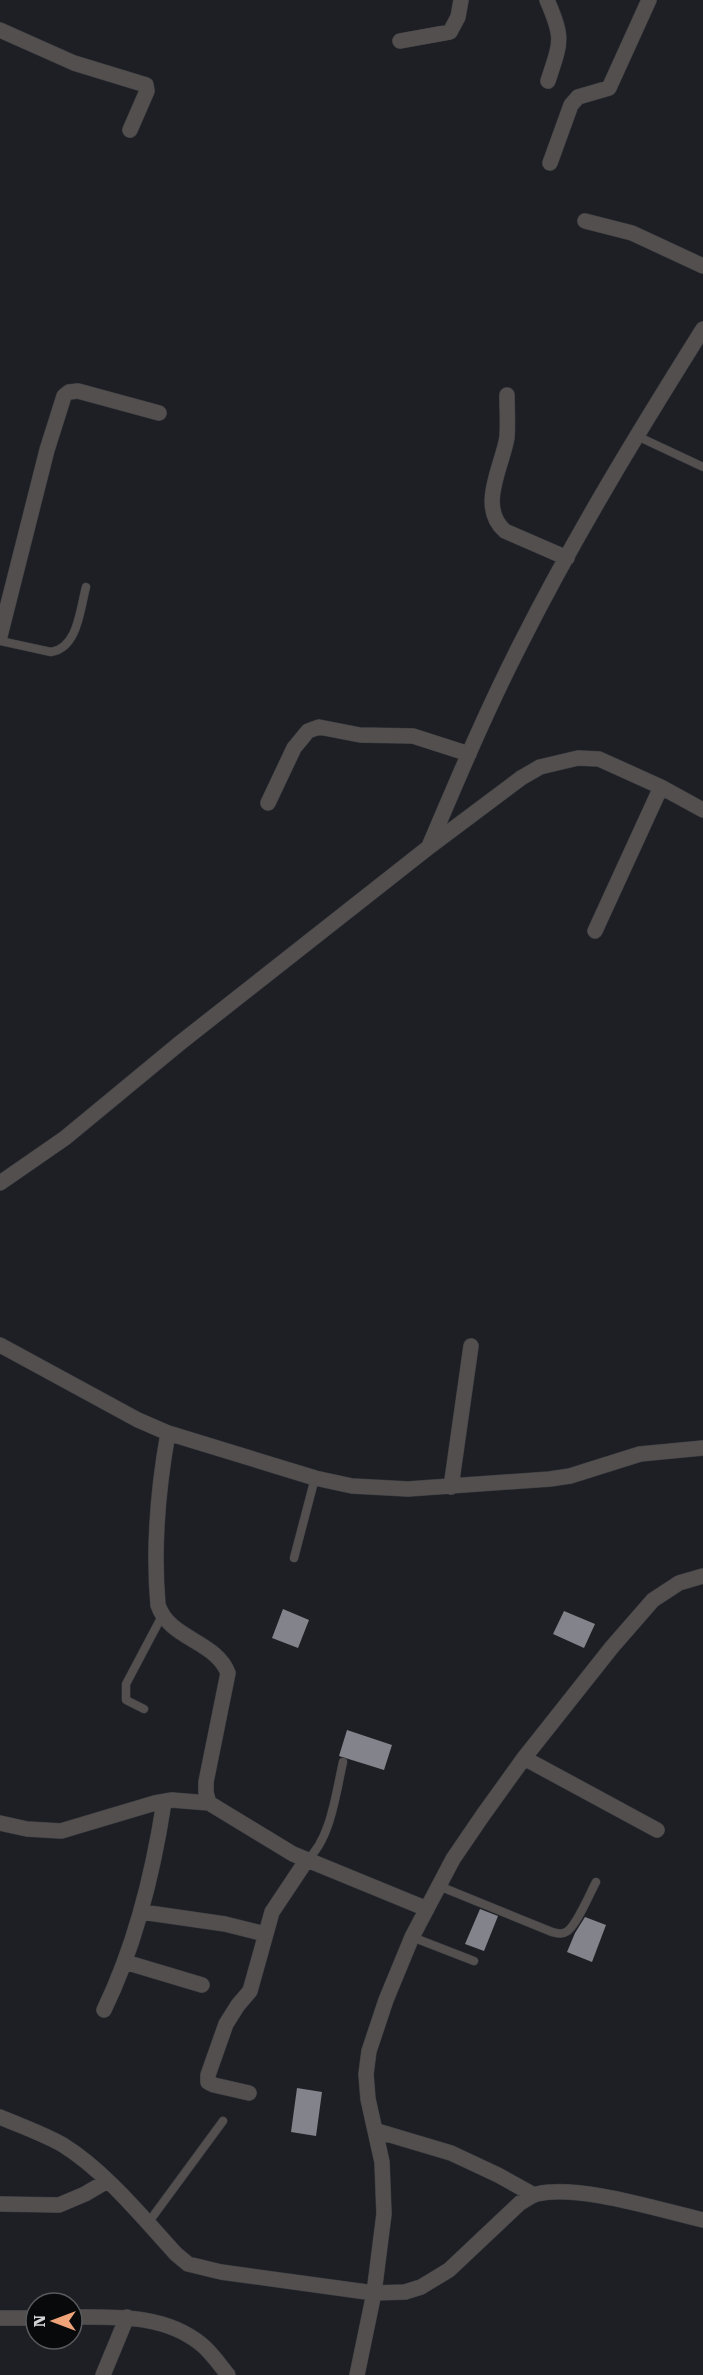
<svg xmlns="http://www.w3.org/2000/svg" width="703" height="2375" font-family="'Roboto Serif',serif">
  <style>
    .building { fill: #83848b }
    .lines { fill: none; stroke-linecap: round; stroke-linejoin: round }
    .lane-casing { stroke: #3b3c41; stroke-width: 9 }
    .street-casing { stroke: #3b3c41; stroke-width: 16 }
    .lane { stroke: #524f4e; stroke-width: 8 }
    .street { stroke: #524f4e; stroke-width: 15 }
  </style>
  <rect width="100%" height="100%" fill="#1e1f24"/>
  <path class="building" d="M283,1609L309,1620L298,1648L272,1638Z
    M564,1611L595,1624L584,1648L553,1634Z
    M347,1730L392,1745L384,1770L339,1756Z
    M480,1909L498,1916L484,1951L465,1944Z
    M585,1917L606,1925L592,1962L567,1952L575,1933Z
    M297,2088L322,2092L316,2136L291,2132Z"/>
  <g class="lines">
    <g class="lane-casing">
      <path id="lane" d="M637,436L703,467
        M0,641L51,652C78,648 80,609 86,587
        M294,1558L315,1478
        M144,1709L126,1700V1684L162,1616
        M307,1860C331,1839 336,1792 343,1762
        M439,1886L552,1932C557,1933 561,1935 566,1932C576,1927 590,1893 596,1882
        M412,1937L474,1961
        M148,2223L223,2121"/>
    </g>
    <g class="street-casing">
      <path id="street" d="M547,0C564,39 561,41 548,81
        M0,30L74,63L146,85L147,91L130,130
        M400,41L450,32L458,17L461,0
        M550,163L571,105L578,97L609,88L649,0
        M585,221L632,233L703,266
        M507,395C507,409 508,423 507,437C503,465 477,507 505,531L567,558
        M0,636L47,450L64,396L69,392L78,391L159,413
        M268,803L294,748L308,731L319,727L360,735L413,736L469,754
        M430,844C459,776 488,707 522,641C576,534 639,431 703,329
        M595,931L661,787
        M0,1183L65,1138L180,1043L429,847L521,778L540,767L578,758L599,759L661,787L703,810
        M0,1345L138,1420L168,1433L315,1478L352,1486L408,1489L550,1479L570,1476L640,1454L703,1448
        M168,1433C158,1489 153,1549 158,1605C169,1639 216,1641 228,1673L206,1782V1793L209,1803L293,1854L427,1909
        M451,1487L471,1346
        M524,1758L657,1830
        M0,1823L27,1829L61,1831L155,1803L172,1800L209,1803
        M142,1912L225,1924L265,1934
        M125,1962L202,1985
        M104,2010C136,1944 153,1874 164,1802
        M249,2093L214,2085L208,2082V2075L226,2024L238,2005L250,1991L272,1912L306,1861
        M0,2117C21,2126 44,2134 63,2145C105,2171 143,2218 176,2254L188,2264L221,2272L374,2293L405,2292L421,2287L449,2270L520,2203C526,2200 531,2195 537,2194C579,2184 659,2210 703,2220
        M377,2131L451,2153L498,2175L534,2195
        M0,2204L59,2205L85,2194L107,2181
        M72,2317C116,2317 164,2314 201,2344C211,2352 220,2365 228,2375
        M0,2318H36
        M103,2375L127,2317
        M357,2375L374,2293L384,2214L382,2162L368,2099L366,2074L369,2051L386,2000L412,1937L453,1859L483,1815L524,1758L612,1647L653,1600L679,1583L703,1576"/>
    </g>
    <use href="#lane" class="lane"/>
    <use href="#street" class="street"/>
  </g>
  <g transform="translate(54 2321) rotate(270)"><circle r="28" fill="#08090b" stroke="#595a5d" stroke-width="1.5"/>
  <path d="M0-4.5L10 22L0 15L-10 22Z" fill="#efa378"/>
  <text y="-9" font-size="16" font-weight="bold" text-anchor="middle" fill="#d3d4d7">N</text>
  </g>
</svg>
